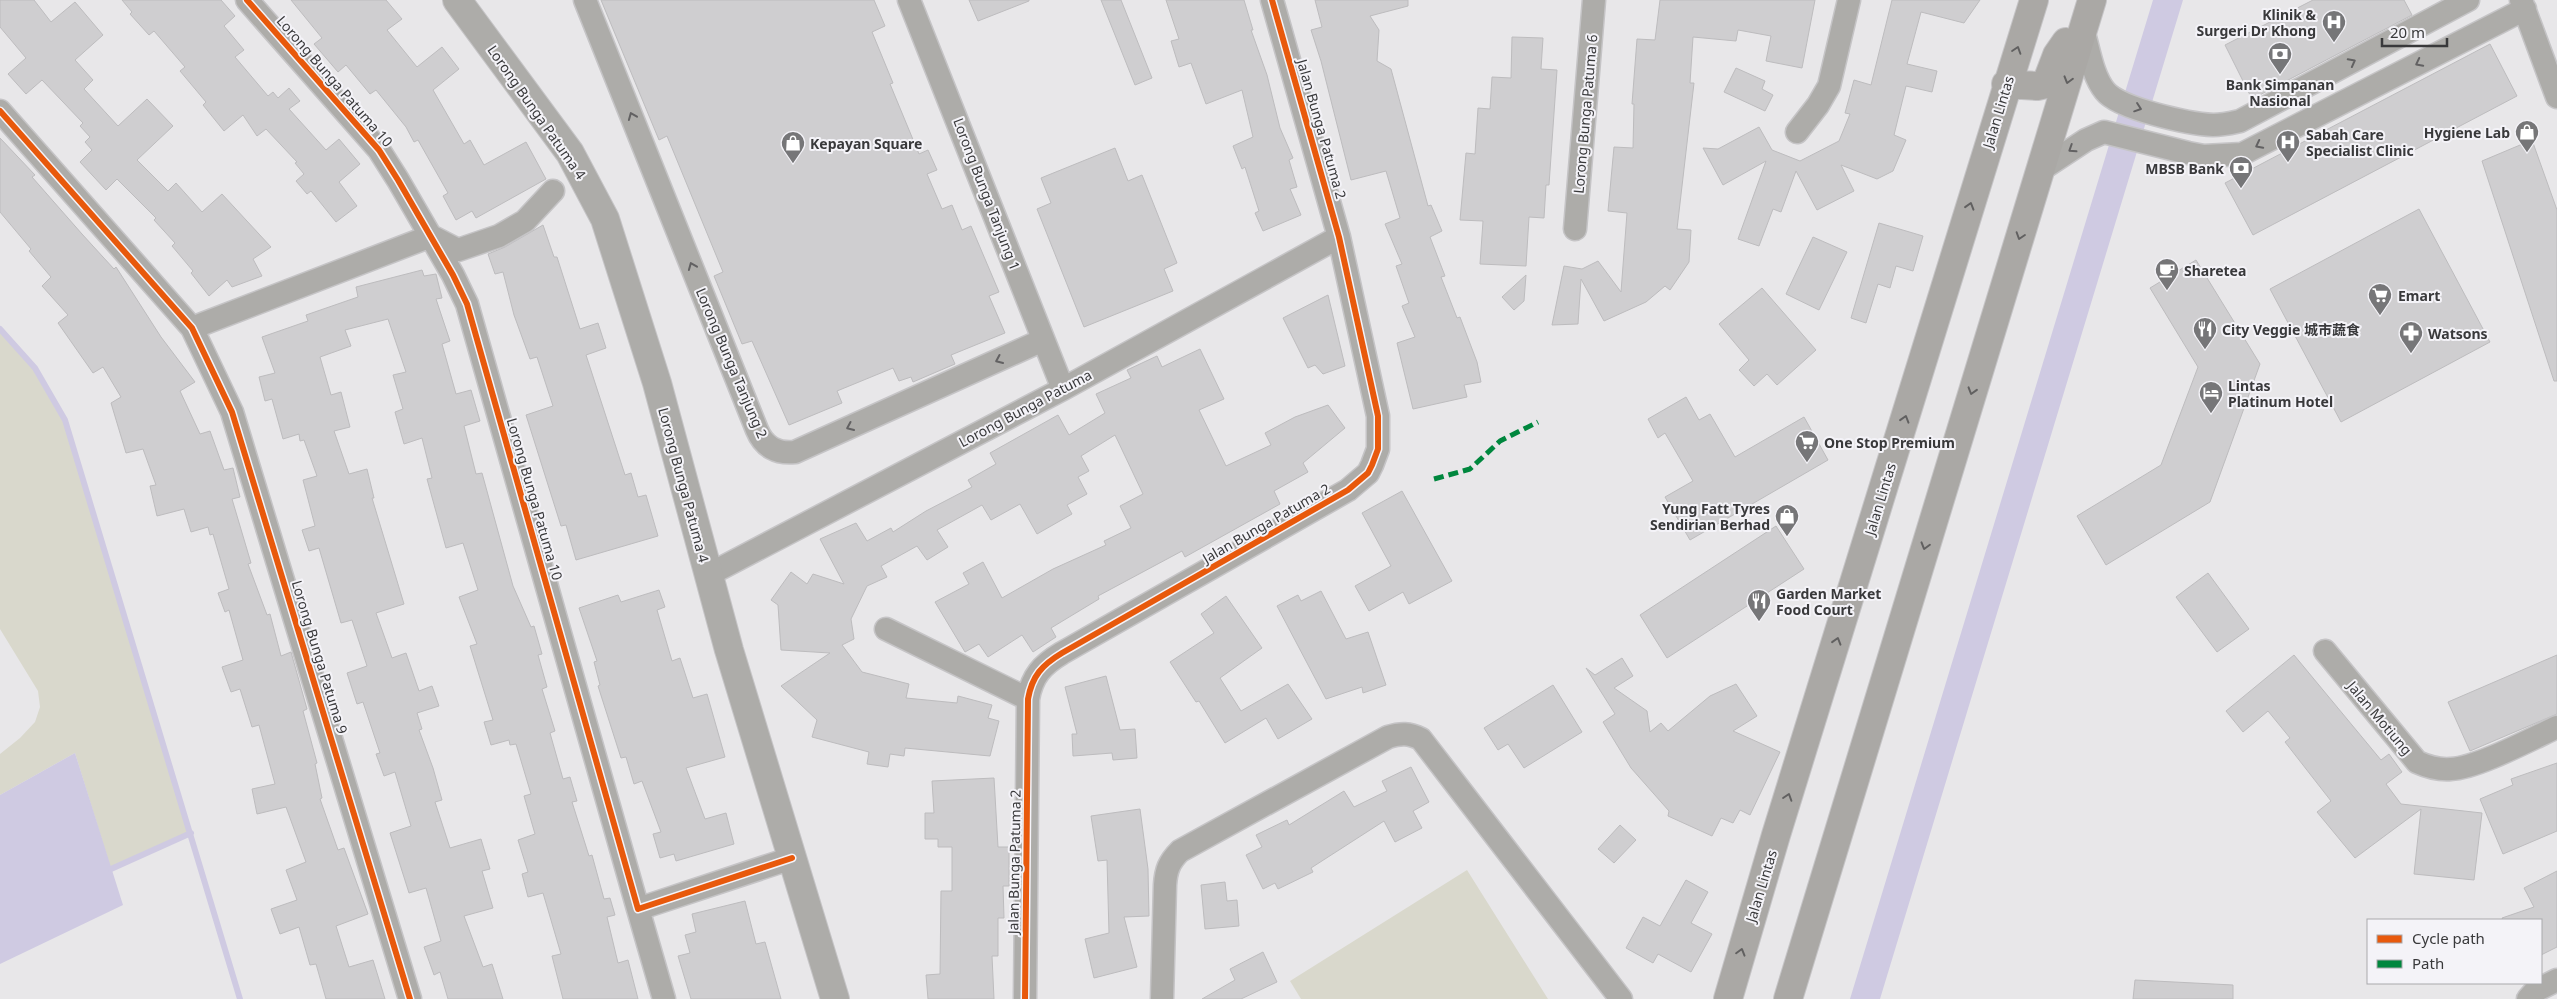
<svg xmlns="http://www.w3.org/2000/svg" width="2557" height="999" font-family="'Noto Sans','Noto Sans SC',sans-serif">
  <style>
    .green { fill: #d9d8cc }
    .water { fill: #cfcae2 }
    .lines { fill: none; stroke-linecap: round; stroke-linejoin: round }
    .stream { stroke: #cfcae2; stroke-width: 6 }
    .building { fill: #cfced0; stroke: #bdbcbe }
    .minor-casing { stroke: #c5c4c6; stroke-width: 25 }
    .tertiary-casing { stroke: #c5c4c6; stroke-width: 30 }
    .trunk-casing { stroke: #c5c4c6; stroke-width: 30 }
    .minor { stroke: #adaca9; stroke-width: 22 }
    .tertiary { stroke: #adaca9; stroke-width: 28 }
    .trunk { stroke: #aaa8a5; stroke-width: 28 }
    .quiet { stroke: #00873e; stroke-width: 5; stroke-dasharray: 10 5; stroke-linecap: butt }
    .cycleway-casing { stroke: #f4f3f8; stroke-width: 9 }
    .cycleway { stroke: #e8590c; stroke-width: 6 }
    .oneway { stroke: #616060 }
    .oneway2 { stroke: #626162 }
    .labels { text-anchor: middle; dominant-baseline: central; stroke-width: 4; stroke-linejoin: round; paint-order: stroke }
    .poi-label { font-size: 14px; font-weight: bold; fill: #39393b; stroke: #f4f3f8; text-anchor: start }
    .street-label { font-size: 14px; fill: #39393b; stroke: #f4f3f8 }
  </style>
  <rect width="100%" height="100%" fill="#e8e7e9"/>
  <path class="green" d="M0,329L35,368L65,420L191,833L111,869L75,753L0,795V754L20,738L35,722L40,707L38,691L0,629Z
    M1467,870L1548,999H1301L1290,981Z"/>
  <path class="water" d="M2153,0H2183L1880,999H1850Z
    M75,753L123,905L0,964V795Z"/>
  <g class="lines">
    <path class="stream" d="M0,329L35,368L65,420L240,999
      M111,869L191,833"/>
  </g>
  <path class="building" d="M0,0H34L51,22L75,2L103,35L75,60L93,80L84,89L118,126L147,99L173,126L137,160L168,191L176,183L202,212L222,194L271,247L253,259L262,276L232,287L227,280L209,296L191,273L193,271L172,246L175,243L154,220L156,218L117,179L106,190L80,162L92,150L85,142L90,137L80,126L83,123L42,80L26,94L8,74L26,58L0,27Z
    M122,0H221L235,16L224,26L244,50L235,57L268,96L273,92L278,98L289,88L300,101L289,109L326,150L339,139L360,164L339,182L357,206L336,222L311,191L307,194L296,181L304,174L295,163L297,162L266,129L257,136L243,115L224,131L203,105L206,102L180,71L185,67L154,31L149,35L130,14L132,12Z
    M291,0H386L402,19L387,30L417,67L442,47L459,69L433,90L464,144L470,140L484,165L526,142L546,179L476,218L472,211L456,220L443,196L448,193L418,140L414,142L406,127L376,90L370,94L346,65L338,72L314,44L322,38Z
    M601,0H874L885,26L872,32L893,83L890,84L919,154L928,150L937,170L927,174L942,209L952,205L962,230L971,226L999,292L989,296L1005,333L951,355L955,364L913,382L911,377L899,381L893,368L837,391L842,403L789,425L752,341L742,344L714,276L723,272L667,136L659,140Z
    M969,0H1029V1L978,21Z
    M1101,0H1121L1152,78L1135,85Z
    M1166,0H1244L1253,30H1251L1267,75L1280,128L1293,158L1289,160L1297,187L1290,189L1301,215L1263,231L1255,213L1259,211L1245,167L1242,169L1233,146L1253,137L1242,90L1206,104L1191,63L1179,67L1171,41L1179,39Z
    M1315,0H1408V6L1370,16L1379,30L1377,61L1391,69L1428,206L1431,205L1442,231L1430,237L1445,276L1441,277L1457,318L1460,317L1477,362L1481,382L1464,385L1467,397L1413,409L1397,343L1415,337L1402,306L1409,303L1396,266L1402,264L1385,224L1400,218L1386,171L1351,180L1321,61L1311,30L1322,27Z
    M1660,0H1815L1802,68L1766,61L1771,36L1738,30L1736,41L1693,37L1690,83H1694L1677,229L1691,230L1689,262L1670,290L1665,286L1646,302L1604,321L1581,279L1578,324L1552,325L1564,266L1582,269L1598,261L1621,292L1627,213L1608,211L1614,147L1633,148L1634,104H1632L1637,39L1655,40Z
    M1892,0H1980L1964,23L1921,12L1907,64L1937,71L1932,92L1906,86L1894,135L1906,140L1893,171L1877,179L1841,165L1854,191L1817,210L1796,171L1781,212L1773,209L1759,246L1738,239L1766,161L1723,185L1703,148L1718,149L1759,127L1772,150L1800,161L1839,141L1850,114L1845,113L1854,80L1871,85Z
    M2313,0H2404L2412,15L2252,99L2225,45Z
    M1512,37L1543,38L1541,69L1557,70L1549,185H1546L1544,218L1529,217L1526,266L1480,264L1483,221L1460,220L1466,153L1475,154L1478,108L1490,109L1492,77L1511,78Z
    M2490,44L2517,96L2253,235L2225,183Z
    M1736,68L1765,81L1762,89L1773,95L1765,111L1724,92Z
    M0,138L35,175L32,177L82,234L114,269L116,267L161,337L195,382L180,391L200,434L210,431L224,470L233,468L240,497L232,499L251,563L248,564L267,615L270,614L281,656L291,652L307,709L303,711L317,763L315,764L322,798L320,799L338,850L344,848L368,914L336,926L349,967L373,960L385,999H326L316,964L310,965L299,927L280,934L271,909L297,900L286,870L306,862L286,807L257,814L252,789L275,784L259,725L252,727L240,689L231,692L222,667L243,660L229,610L225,612L218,593L229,589L213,534L210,535L208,527L191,532L184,509L157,516L150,486L156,485L143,449L126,453L111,403L121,397L103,367L93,373L58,323L68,315L42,286L51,277L29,251L31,249L0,212Z
    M2532,140L2557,210V381H2554L2482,161Z
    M1115,148L1128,181L1142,175L1177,263L1164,269L1173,291L1084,327L1037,209L1051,203L1041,178Z
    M2419,209L2490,342L2341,422L2270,289Z
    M1879,223L1923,236L1913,271L1896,266L1890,288L1878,284L1866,323L1851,318Z
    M543,225L554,257H557L580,329L598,323L606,348L586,355L625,475L631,473L638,497L646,495L658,536L576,560L566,525L561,526L526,415L553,406L537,357L530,359L514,315L503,272L495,274L488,254L505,247Z
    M1813,237L1847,252L1819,310L1786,294Z
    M2196,260L2260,364L2210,502L2106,565L2077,516L2161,465L2198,367L2150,288Z
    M422,270L424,276L436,274L442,298L436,299L450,341L442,344L456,394L471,390L480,421L464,426L476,474L482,473L513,586L531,627L534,626L542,654L538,655L547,687L542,689L555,731L550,733L563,779L570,777L577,801L572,802L589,856L592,855L604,899L610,898L615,915L607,917L618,963L628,960L638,999H563L552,956L561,954L543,893L528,897L522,874L528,872L518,840L535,834L524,796L531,794L516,744L510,745L509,740L491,745L484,722L493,720L470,646L477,644L459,597L478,590L463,543L446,548L427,479L432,478L422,438L404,444L395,412L403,409L393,375L406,372L388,319L345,330L351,346L320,357L331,395L341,392L350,427L334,431L349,474L367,469L374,498H372L404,604L376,613L392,658L406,653L419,691L432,686L439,706L417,713L422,729L419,730L433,768L442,800L435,802L450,848L481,839L490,869L482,871L493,908L464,916L483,967L492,964L503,999H448L440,972L434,975L424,947L441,941L426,888L409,893L390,833L411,826L395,772L384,776L376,754L380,753L363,702L357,704L347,673L367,666L352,620L341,623L319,548L309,551L302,530L315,526L303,480L317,476L304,440L300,441L299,434L283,439L272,399L265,401L259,377L275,373L262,337L308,321L306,315L358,297L356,287Z
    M1526,275L1524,301L1514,310L1502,297Z
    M1762,288L1816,350L1777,385L1767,374L1754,386L1739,370L1749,360L1719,324Z
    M1328,295L1345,366L1323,374L1315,365L1308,368L1283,318Z
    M1200,349L1224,399L1199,410L1226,466L1271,445L1265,433L1295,417L1328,405L1345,428L1303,463L1308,472L1274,491L1280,504L1185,557L1182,551L1098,596L1099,599L1051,628L1056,637L1033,652L1022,635L988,657L979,644L965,652L935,602L969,584L963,573L983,562L1002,598L1053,569L1106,545L1104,541L1131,528L1120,506L1143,494L1115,435L1081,456L1089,471L1078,477L1087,494L1067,505L1072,514L1037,534L1020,504L991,520L982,505L937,530L948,547L927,560L917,546L881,566L887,577L867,586L851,619L854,639L842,645L862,672L909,684L906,698L957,703L958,696L992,705L988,718L999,721L990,756L905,748L904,756L890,754L888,767L867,764L869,752L812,737L817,720L781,686L830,653L781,650L778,605L771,600L791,572L807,584L813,574L844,584L820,539L856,523L867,541L891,528L893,532L926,511L972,487L968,480L996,464L990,453L1058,415L1069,435L1105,413L1096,394L1131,378L1127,370L1157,356L1162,367Z
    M1686,397L1699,420L1710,414L1735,457L1804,417L1828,460L1690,540L1665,497L1693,481L1665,433L1658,438L1648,419Z
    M1402,491L1452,581L1409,604L1403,592L1369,611L1355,586L1391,566L1362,513Z
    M1776,526L1804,569L1667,658L1640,615Z
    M2208,573L2249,629L2217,652L2176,597Z
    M659,590L665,607L657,610L672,661L680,658L693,698L707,694L725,757L686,768L705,819L726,813L734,844L676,861L674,854L660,858L653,834L661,832L642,781L634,784L626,757L621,758L598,686L600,685L594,662L597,661L579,608L618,595L621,602Z
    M1321,591L1346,639L1368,632L1386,685L1363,693L1362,687L1326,699L1277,606L1298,595L1301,601Z
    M1226,596L1262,648L1220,678L1241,711L1288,684L1312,719L1278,739L1266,718L1225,743L1199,701L1196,702L1170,662L1214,633L1201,614Z
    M2294,655L2381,760L2389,754L2402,772L2386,784L2401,804L2482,813L2474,880L2414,874L2421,809L2355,858L2317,812L2331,801L2285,742L2290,738L2268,711L2243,732L2226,711Z
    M2557,655V714L2470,751L2448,702Z
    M1622,658L1633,676L1614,688L1647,711L1650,732L1661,723L1668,731L1710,696L1736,684L1757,716L1733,731L1780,752L1750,815L1740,810L1733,823L1721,818L1712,836L1668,816L1669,811L1631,768L1603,722L1615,714L1586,668L1595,675Z
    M1106,676L1120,730L1135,729L1137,758L1113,760L1112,753L1073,756L1072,734H1077L1065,687Z
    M1553,685L1582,732L1524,768L1508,744L1498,750L1484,728Z
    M2557,763V831L2503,854L2480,799L2513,785L2511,779Z
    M1411,767L1429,802L1413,811L1422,828L1395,842L1384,821L1311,868L1313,872L1278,889L1275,883L1263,889L1246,855L1262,847L1256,835L1287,820L1289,825L1344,791L1354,807L1387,791L1382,781Z
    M994,778L998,847H1009V886H1003L1004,918H998V956H992L994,999H928L926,975L940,974L941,891H952V847H938V839H925V813H934L932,781Z
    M1140,809L1148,869L1149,916L1124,917L1137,967L1094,978L1085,939L1109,933L1107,860L1098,861L1091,816Z
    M1620,825L1636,840L1614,863L1598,849Z
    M2557,871V947L2541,955V920H2503L2502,918L2534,907L2524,888Z
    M1686,880L1708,892L1691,923L1712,934L1691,972L1658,954L1653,963L1626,948L1643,917L1660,926Z
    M1225,882L1227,901L1237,900L1239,926L1205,929L1201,885Z
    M745,901L756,944L765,942L781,999H691L678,956L690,953L685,935L696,932L692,914Z
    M1263,952L1277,982L1241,999H1202L1235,980L1230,969Z
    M2135,980L2233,985V999H2133Z"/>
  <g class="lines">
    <g class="minor-casing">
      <path id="minor" d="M247,0L379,150L398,180L453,275L467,304L638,909L792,858
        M585,0L757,430C764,447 777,454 795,452L1043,340
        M909,0L1063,389
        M2521,0L2557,97
        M2083,30C2089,49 2092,75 2105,91C2119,109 2190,124 2213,125C2223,125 2231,123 2240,121L2468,0
        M0,111L192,328L232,412L410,999
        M1797,132L1818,105L1829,86L1849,0
        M2042,169L2086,140L2104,132L2188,153L2204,156L2242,154L2525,9
        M1575,229L1594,0
        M192,328L431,236L458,250L499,236L525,221L553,191
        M708,575L1063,389L1339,237
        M886,629L1028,699
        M2325,651L2417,762C2428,767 2439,770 2451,769C2477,768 2531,739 2557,727
        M638,909L664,999
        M1025,999L1028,699C1032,676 1042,665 1062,653L1348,490L1368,473L1372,465L1378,449V416L1339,237L1272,0
        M1162,999L1165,885C1166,870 1169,862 1180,851L1388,737C1401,733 1409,733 1421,739L1621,999
        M2528,999L2535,991L2557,980"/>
    </g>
    <g class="tertiary-casing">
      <path id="tertiary" d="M457,0L570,153L605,219L657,383L729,650L835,999"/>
    </g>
    <g class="trunk-casing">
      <path id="trunk" d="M2006,84L2037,86L2046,84L2057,55L2066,42
        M1728,999L1776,835L2034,0
        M1788,999L2092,0"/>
    </g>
    <use href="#minor" class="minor"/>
    <use href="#tertiary" class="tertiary"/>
    <use href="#trunk" class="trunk"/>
    <path class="quiet" d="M1434,479L1470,469L1500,441L1538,422"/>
    <g class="cycleway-casing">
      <path id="cycleway" d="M247,0L379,150L398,180L453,275L467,304L638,909L792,858
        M0,111L192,328L232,412L410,999
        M1025,999L1028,699C1032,676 1042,665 1062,653L1348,490L1368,473L1372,465L1378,449V416L1339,237L1272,0"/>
    </g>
    <use href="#cycleway" class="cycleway"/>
  </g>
  <defs><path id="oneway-chevron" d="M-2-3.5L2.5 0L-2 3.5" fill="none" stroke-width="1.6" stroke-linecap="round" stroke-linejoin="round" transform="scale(1.25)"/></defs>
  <g class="oneway">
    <use href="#oneway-chevron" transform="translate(2017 50) rotate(-72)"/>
    <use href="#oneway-chevron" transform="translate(2068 80) rotate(106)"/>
    <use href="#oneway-chevron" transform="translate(1970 206) rotate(-73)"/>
    <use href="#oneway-chevron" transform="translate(2020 236) rotate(108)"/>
    <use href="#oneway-chevron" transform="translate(1972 391) rotate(107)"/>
    <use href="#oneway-chevron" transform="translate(1905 419) rotate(-73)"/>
    <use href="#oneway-chevron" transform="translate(1925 546) rotate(106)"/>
    <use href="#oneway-chevron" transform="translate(1837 641) rotate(-73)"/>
    <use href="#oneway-chevron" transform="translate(1788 797) rotate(-72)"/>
    <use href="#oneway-chevron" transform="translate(1741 952) rotate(-74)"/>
  </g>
  <g class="oneway2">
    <use href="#oneway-chevron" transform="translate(2352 62) rotate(-28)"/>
    <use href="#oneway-chevron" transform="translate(2419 63) rotate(153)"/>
    <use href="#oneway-chevron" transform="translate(2138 108) rotate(19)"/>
    <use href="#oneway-chevron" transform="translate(632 116) rotate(-112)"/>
    <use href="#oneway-chevron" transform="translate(2259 145) rotate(153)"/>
    <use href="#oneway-chevron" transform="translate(2072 149) rotate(147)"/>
    <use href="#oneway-chevron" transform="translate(692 266) rotate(-112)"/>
    <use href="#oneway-chevron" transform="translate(999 360) rotate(156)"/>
    <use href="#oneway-chevron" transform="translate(850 427) rotate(156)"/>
  </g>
  <defs>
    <g id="hospital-pin" transform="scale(1.25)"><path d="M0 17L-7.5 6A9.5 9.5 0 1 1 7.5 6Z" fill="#767678" stroke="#f4f3f8"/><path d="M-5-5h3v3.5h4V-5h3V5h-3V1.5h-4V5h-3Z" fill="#fff"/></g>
    <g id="bank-pin" transform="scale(1.25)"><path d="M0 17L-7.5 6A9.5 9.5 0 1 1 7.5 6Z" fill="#767678" stroke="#f4f3f8"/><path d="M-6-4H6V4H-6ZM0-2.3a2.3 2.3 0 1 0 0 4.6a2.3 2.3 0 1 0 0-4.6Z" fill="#fff"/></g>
    <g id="shop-pin" transform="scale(1.25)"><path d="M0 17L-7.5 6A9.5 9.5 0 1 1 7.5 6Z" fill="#767678" stroke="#f4f3f8"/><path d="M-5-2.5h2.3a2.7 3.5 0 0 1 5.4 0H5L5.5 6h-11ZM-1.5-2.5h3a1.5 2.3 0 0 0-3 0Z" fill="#fff"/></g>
    <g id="cafe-pin" transform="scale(1.25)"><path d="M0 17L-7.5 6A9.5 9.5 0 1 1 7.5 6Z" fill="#767678" stroke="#f4f3f8"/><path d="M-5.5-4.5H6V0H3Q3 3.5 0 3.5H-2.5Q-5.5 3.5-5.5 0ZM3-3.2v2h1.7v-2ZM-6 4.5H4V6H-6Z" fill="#fff"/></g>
    <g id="supermarket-pin" transform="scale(1.25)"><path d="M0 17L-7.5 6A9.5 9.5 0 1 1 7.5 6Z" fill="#767678" stroke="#f4f3f8"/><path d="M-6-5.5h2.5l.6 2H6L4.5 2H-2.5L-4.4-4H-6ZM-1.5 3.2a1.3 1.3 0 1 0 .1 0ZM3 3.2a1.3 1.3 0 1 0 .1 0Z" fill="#fff"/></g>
    <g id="restaurant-pin" transform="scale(1.25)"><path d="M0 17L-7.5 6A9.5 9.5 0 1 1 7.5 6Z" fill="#767678" stroke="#f4f3f8"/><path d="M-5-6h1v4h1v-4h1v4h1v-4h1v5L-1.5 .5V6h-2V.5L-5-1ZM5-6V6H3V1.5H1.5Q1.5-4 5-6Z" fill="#fff"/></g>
    <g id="pharmacy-pin" transform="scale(1.25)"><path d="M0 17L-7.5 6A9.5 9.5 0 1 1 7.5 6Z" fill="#767678" stroke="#f4f3f8"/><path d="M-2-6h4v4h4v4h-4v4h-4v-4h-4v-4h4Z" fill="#fff"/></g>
    <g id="hotel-pin" transform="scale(1.25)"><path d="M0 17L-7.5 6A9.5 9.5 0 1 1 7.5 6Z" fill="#767678" stroke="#f4f3f8"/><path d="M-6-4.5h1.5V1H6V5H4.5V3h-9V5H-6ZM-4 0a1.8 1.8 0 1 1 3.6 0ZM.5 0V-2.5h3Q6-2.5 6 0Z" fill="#fff"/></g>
  </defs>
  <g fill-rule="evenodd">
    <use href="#hospital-pin" x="2334" y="22"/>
    <use href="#bank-pin" x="2280" y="54"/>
    <use href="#shop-pin" x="2527" y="132"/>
    <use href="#hospital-pin" x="2288" y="142"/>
    <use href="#shop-pin" x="793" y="143"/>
    <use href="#bank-pin" x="2241" y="168"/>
    <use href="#cafe-pin" x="2167" y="270"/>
    <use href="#supermarket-pin" x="2380" y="295"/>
    <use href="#restaurant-pin" x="2205" y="329"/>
    <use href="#pharmacy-pin" x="2411" y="333"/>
    <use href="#hotel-pin" x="2211" y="393"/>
    <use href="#supermarket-pin" x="1807" y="442"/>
    <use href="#shop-pin" x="1787" y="516"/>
    <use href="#restaurant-pin" x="1759" y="601"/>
  </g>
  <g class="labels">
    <g class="poi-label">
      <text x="2316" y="14" text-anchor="end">Klinik &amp;<tspan x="2316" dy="16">Surgeri Dr Khong</tspan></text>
      <text x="2280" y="84" text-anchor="middle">Bank Simpanan<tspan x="2280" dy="16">Nasional</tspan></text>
      <text x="2510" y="132" text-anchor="end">Hygiene Lab</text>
      <text x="2306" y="134">Sabah Care<tspan x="2306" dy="16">Specialist Clinic</tspan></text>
      <text x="810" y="143">Kepayan Square</text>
      <text x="2224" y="168" text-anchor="end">MBSB Bank</text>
      <text x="2184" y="270">Sharetea</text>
      <text x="2398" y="295">Emart</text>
      <text x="2222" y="329">City Veggie 城市蔬食</text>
      <text x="2428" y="333">Watsons</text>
      <text x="2228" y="385">Lintas<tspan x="2228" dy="16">Platinum Hotel</tspan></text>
      <text x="1824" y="442">One Stop Premium</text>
      <text x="1770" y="508" text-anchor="end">Yung Fatt Tyres<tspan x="1770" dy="16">Sendirian Berhad</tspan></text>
      <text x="1776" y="593">Garden Market<tspan x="1776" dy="16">Food Court</tspan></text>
    </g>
    <g class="street-label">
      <text transform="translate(335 81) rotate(49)">Lorong Bunga Patuma 10</text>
      <text transform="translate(537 112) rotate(55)">Lorong Bunga Patuma 4</text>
      <text transform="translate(1998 112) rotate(-73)">Jalan Lintas</text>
      <text transform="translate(1585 114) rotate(-85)">Lorong Bunga Patuma 6</text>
      <text transform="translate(1322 129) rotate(74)">Jalan Bunga Patuma 2</text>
      <text transform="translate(987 194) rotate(69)">Lorong Bunga Tanjung 1</text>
      <text transform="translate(732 363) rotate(67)">Lorong Bunga Tanjung 2</text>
      <text transform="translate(1025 408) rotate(-28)">Lorong Bunga Patuma</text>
      <text transform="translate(684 485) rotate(75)">Lorong Bunga Patuma 4</text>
      <text transform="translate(535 499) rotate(74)">Lorong Bunga Patuma 10</text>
      <text transform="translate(1880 499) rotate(-73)">Jalan Lintas</text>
      <text transform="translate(1266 523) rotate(-30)">Jalan Bunga Patuma 2</text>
      <text transform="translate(320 657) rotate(73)">Lorong Bunga Patuma 9</text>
      <text transform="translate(2380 718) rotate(50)">Jalan Motiung</text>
      <text transform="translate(1014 862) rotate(-89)">Jalan Bunga Patuma 2</text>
      <text transform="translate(1761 886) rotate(-73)">Jalan Lintas</text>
    </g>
  </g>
  <rect x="2367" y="919" width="175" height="65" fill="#f4f3f8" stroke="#a9a9ac"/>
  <rect x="2377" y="935" width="25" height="8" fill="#e8590c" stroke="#a9a9ac"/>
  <text x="2412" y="944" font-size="15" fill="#39393b">Cycle path</text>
  <rect x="2377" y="960" width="25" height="8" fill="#00873e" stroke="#a9a9ac"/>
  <text x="2412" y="969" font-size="15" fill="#39393b">Path</text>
  <path d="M2382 38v8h65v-8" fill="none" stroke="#39393b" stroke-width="2.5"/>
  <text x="2390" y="38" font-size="15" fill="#39393b" stroke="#f4f3f8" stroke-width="4" paint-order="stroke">20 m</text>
</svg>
